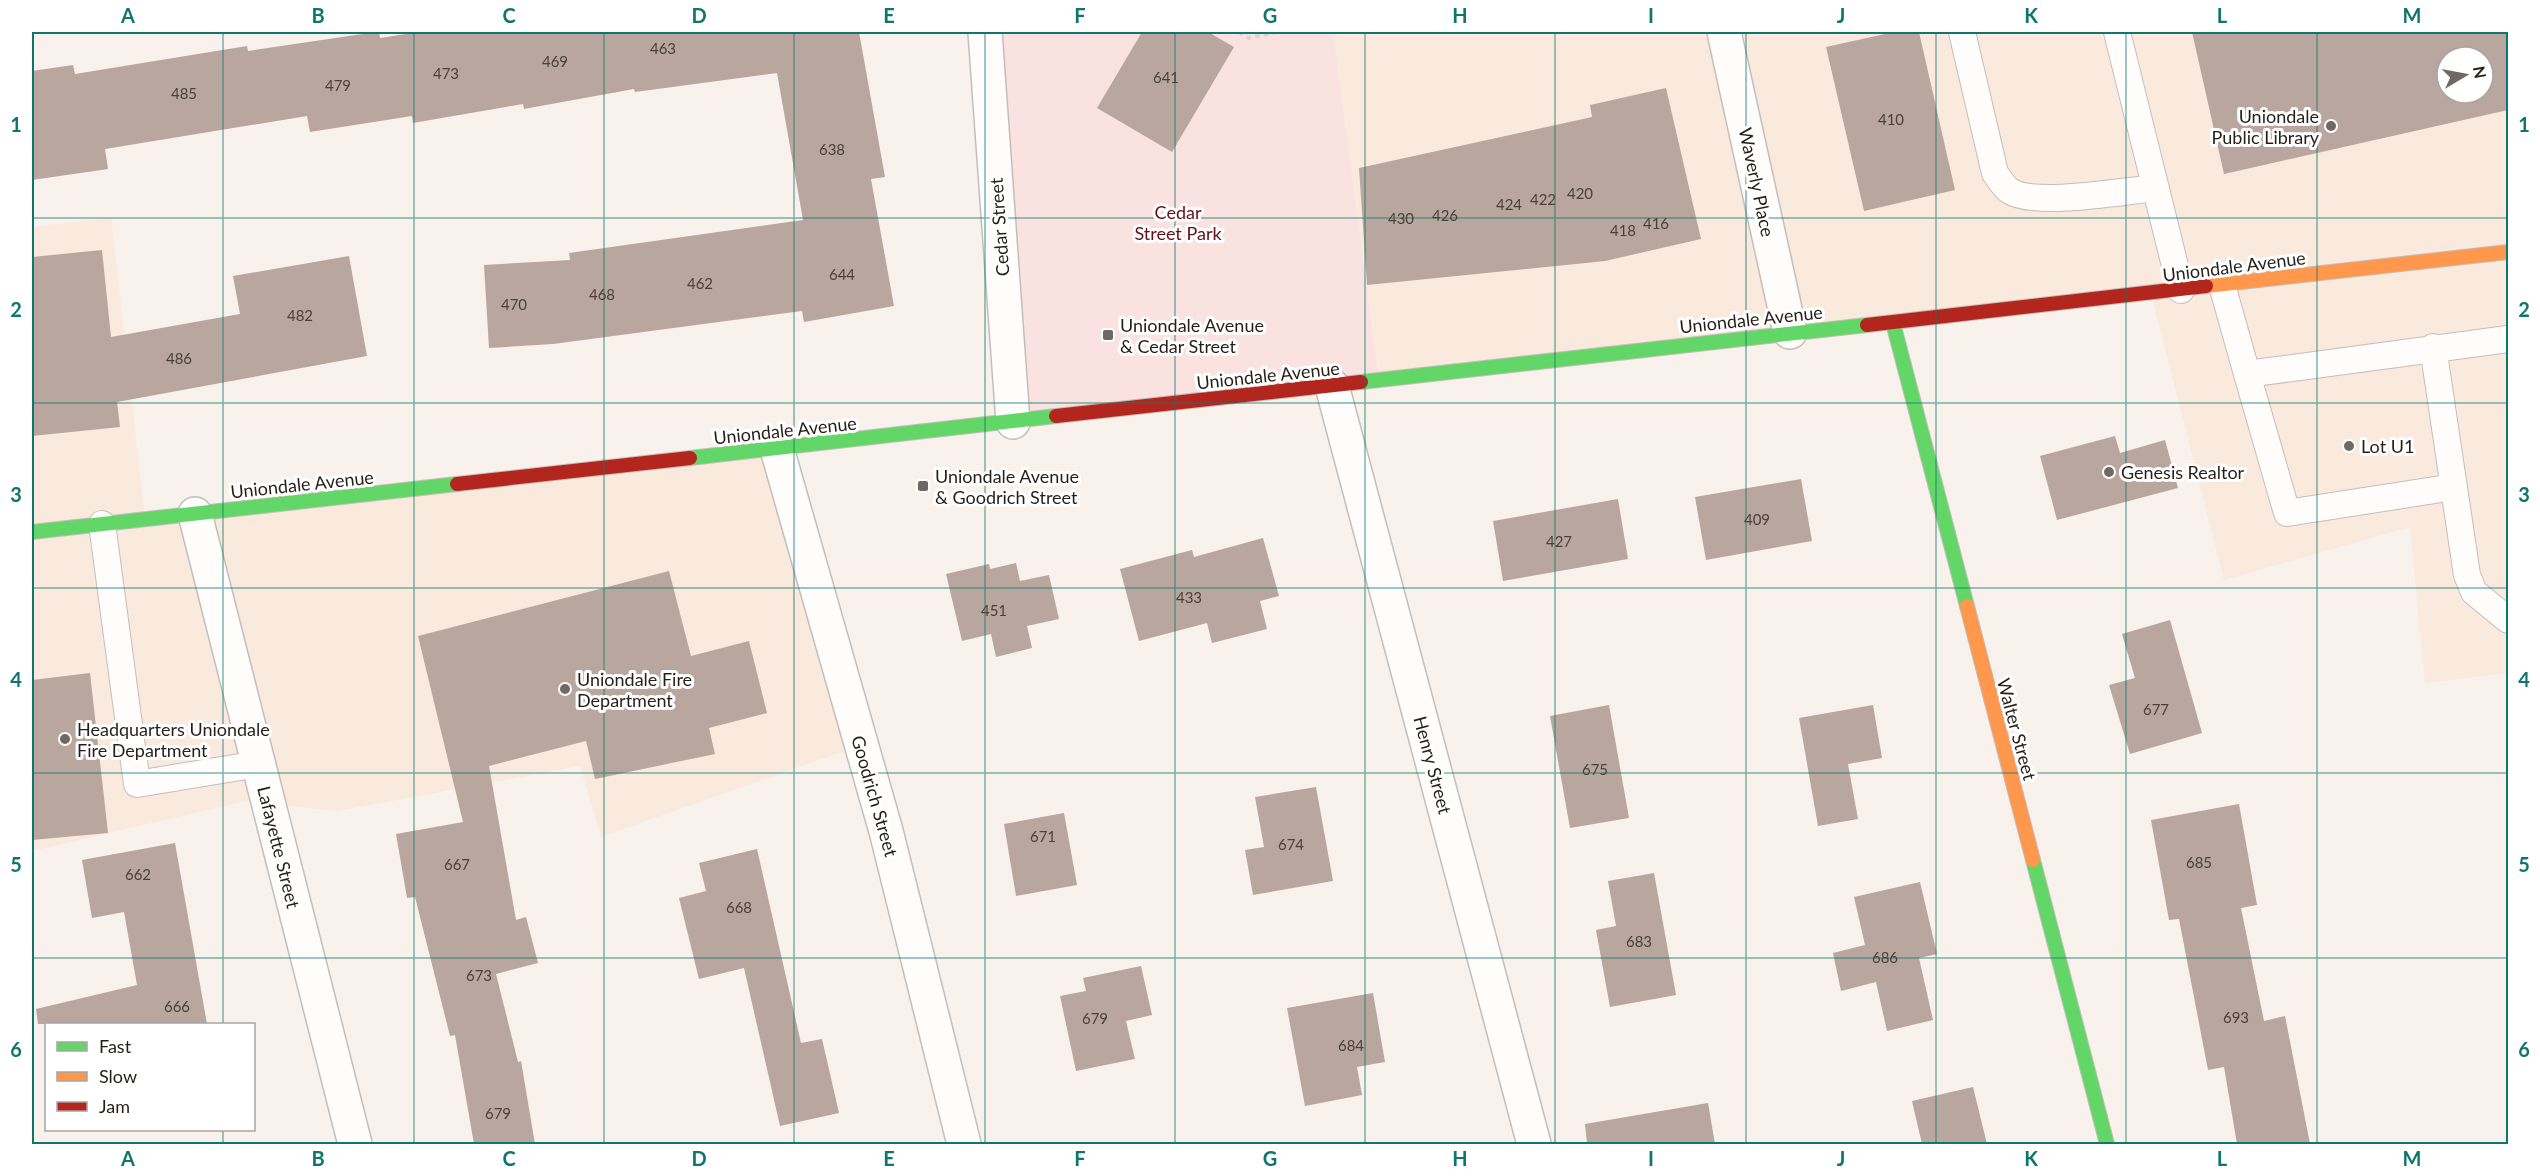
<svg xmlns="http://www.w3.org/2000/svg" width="2540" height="1176" font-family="Lato,sans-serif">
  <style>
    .built { fill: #fae9dd; fill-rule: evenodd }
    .green { fill: #f9e2e0 }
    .building { fill: #b9a69f; fill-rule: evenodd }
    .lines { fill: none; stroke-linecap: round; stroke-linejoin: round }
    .lane-casing { stroke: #c4beba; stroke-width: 28 }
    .street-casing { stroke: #c4beba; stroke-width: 36 }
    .fast-casing { stroke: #c4beba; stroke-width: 16 }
    .slow-casing { stroke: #c4beba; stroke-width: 16 }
    .jam-casing { stroke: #c4beba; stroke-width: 16 }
    .path { stroke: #d8d5d3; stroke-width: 4; stroke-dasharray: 4.5 4.5; stroke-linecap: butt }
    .lane { stroke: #fefdfc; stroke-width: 26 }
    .street { stroke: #fefdfc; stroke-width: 33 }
    .fast { stroke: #63d668; stroke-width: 14 }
    .slow { stroke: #ff974d; stroke-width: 14 }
    .jam { stroke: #b3261e; stroke-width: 14 }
    .grid { fill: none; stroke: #0f766e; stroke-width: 1.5; stroke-opacity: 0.55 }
    .poi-dot { fill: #6f6864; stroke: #fff; stroke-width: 2 }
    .labels { text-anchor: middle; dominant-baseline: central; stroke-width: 6; stroke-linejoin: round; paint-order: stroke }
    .number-label { font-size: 15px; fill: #4a413b }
    .poi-label { font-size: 18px; fill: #251f1a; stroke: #fff; text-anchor: start }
    .street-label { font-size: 18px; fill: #251f1a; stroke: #fff }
    .park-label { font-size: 18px; fill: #620f1b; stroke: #fff }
    .neatline { fill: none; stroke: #0f766e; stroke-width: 2 }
    .grid-label { font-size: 20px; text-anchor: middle; font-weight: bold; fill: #0f766e }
  </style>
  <rect width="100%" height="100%" fill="#f8f1ec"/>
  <path class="built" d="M1333,32H2508V673L2425,683L2410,527L2224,580L2151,293L1379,380ZM2447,57H2483V93H2447Z
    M111,218L145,519L777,449L861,745L601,837L580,766L337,811L245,801L32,851V227Z"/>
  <path class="green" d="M986,32H1333L1379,380L1013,422Z"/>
  <path class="building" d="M376,32H379L380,38L419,32H859L885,177L871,179L894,306L804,322L802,311L553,344L489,348L484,265L570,260L569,253L803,220L777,73L635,92L634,89L524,109L523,104L413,123L412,116L310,132L307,116L105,149L108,169L32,180V71L73,65L75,74L247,46L248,51Z
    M1142,32H1208L1234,47L1172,152L1097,108Z
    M1894,32H1919L1955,190L1864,211L1826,47Z
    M2192,32H2508V110L2224,174ZM2447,57H2483V93H2447Z
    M1666,88L1701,239L1605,261L1367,285L1359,168L1592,117L1590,105Z
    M102,250L111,337L240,314L233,276L349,256L367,356L117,402L120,427L32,436V257Z
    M2115,436L2120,453L2165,440L2178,488L2057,520L2040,456Z
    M1801,479L1812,541L1706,560L1695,497Z
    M1618,499L1628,559L1503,581L1493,521Z
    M1263,538L1279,596L1260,601L1267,629L1212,643L1207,623L1139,641L1120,569L1192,550L1194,557Z
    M1016,563L1020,581L1049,575L1059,619L1027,626L1032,648L996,657L991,634L962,641L946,574L989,564L990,569Z
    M669,571L691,656L749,641L767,713L709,728L715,754L595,779L586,741L489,766L516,920L526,917L538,963L496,974L518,1062L521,1061L535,1144H474L455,1035L450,1036L415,897L407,898L396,834L463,822L418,636Z
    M2170,620L2202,733L2130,754L2109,685L2135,678L2122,634Z
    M90,673L108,833L32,840V680Z
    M1609,705L1629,818L1570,828L1550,716Z
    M1873,705L1882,758L1848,764L1858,819L1818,826L1799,718Z
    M1316,787L1333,881L1253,895L1245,850L1264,847L1255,797Z
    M2239,804L2257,905L2241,908L2264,1021L2285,1016L2310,1144H2237L2224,1067L2208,1070L2179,919L2169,920L2151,820Z
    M1064,813L1077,885L1016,896L1004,824Z
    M175,843L207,1024H38L36,1009L137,985L124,912L92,918L82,860Z
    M757,849L801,1043L822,1039L839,1113L780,1126L744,968L699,979L679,898L706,891L699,863Z
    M1654,873L1676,995L1610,1007L1596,930L1616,926L1608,881Z
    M1920,882L1937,954L1919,958L1933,1020L1887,1031L1876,982L1841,991L1833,953L1865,945L1854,897Z
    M1141,966L1152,1015L1126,1021L1135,1059L1076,1071L1060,996L1086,991L1083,978Z
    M1373,993L1385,1062L1357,1067L1362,1095L1305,1106L1287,1008Z
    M1973,1087L1987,1144H1922L1912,1101Z
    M1708,1103L1715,1144H1587L1585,1124Z"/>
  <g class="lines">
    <g class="lane-casing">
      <path id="lane" d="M1962,32L1995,173C1999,179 2004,187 2010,191C2035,207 2123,191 2156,188
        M2117,32L2181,290
        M2222,285L2247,374L2508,339
        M2433,347L2467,575L2474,592L2508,620
        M2247,374L2287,513L2454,487
        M102,524L137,784L258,764"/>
    </g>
    <g class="street-casing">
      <path id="street" d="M985,32L1013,422
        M1724,32L1790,332
        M1332,386L1534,1144
        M777,449L886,831L964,1144
        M195,514L355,1144"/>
    </g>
    <g class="fast-casing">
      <path id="fast" d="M1893,323L1967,606
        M1361,382L1867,325
        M690,458L1056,416
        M32,532L457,484
        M2033,860L2107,1144"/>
    </g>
    <g class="slow-casing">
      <path id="slow" d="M2206,286L2508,252
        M1967,606L2033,860"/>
    </g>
    <g class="jam-casing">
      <path id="jam" d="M1867,325L2206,286
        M1056,416L1361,382
        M457,484L690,458"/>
    </g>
    <path class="path" d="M1239,32L1249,38L1276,32"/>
    <use href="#lane" class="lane"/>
    <use href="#street" class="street"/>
    <use href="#fast" class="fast"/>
    <use href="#slow" class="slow"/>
    <use href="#jam" class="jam"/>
  </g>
  <path class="grid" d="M223,32V1024M414,32V1144M604,32V1144M794,32V1144M985,32V1144M1175,32V1144M1365,32V1144M1555,32V1144M1746,32V1144M1936,32V1144M2126,32V1144M2317,32V1144M32,218H2508M32,403H2508M32,588H2508M32,773H2508M32,958H2508M223,1130V1144"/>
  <g class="poi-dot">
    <circle cx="2331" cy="126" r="6"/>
    <rect x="1102" y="329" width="12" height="12" rx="3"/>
    <circle cx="2349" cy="446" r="6"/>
    <circle cx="2109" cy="472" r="6"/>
    <rect x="917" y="480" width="12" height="12" rx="3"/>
    <circle cx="565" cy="689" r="6"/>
    <circle cx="65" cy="739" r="6"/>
  </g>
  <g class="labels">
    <g class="number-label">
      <text x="663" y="48">463</text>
      <text x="555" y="61">469</text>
      <text x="446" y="73">473</text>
      <text x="1166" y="77">641</text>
      <text x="338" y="85">479</text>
      <text x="184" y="93">485</text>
      <text x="1891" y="119">410</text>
      <text x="832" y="149">638</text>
      <text x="1580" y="193">420</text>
      <text x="1543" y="199">422</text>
      <text x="1509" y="204">424</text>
      <text x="1445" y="215">426</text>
      <text x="1401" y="218">430</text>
      <text x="1656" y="223">416</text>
      <text x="1623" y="230">418</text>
      <text x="842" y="274">644</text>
      <text x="700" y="283">462</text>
      <text x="602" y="294">468</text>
      <text x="514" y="304">470</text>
      <text x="300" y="315">482</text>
      <text x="179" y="358">486</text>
      <text x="1757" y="519">409</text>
      <text x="1559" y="541">427</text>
      <text x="1189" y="597">433</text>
      <text x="994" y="610">451</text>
      <text x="2156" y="709">677</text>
      <text x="1595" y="769">675</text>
      <text x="1043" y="836">671</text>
      <text x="1291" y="844">674</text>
      <text x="2199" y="862">685</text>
      <text x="457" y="864">667</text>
      <text x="138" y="874">662</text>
      <text x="739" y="907">668</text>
      <text x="1639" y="941">683</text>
      <text x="1885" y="957">686</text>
      <text x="479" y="975">673</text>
      <text x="177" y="1006">666</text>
      <text x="2236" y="1017">693</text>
      <text x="1095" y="1018">679</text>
      <text x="1351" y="1045">684</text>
      <text x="498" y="1113">679</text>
    </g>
    <g class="poi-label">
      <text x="2319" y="116" text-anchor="end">Uniondale<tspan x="2319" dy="21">Public Library</tspan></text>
      <text x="1120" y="325">Uniondale Avenue<tspan x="1120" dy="21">&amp; Cedar Street</tspan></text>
      <text x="2361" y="446">Lot U1</text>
      <text x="2121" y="472">Genesis Realtor</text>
      <text x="935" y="476">Uniondale Avenue<tspan x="935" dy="21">&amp; Goodrich Street</tspan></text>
      <text x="577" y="679">Uniondale Fire<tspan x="577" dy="21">Department</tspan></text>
      <text x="77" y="729">Headquarters Uniondale<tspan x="77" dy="21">Fire Department</tspan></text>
    </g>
    <g class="street-label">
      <text transform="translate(1757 182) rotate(78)">Waverly Place</text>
      <text transform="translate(999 227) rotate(-94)">Cedar Street</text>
      <text transform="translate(2234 266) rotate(-7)">Uniondale Avenue</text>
      <text transform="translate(1751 319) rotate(-6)">Uniondale Avenue</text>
      <text transform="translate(1268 375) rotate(-6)">Uniondale Avenue</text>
      <text transform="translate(785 430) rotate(-6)">Uniondale Avenue</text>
      <text transform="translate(302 484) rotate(-6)">Uniondale Avenue</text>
      <text transform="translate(2017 729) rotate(75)">Walter Street</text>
      <text transform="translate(1433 765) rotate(75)">Henry Street</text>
      <text transform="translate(875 796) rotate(74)">Goodrich Street</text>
      <text transform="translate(279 847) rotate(76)">Lafayette Street</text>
    </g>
    <g class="park-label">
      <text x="1178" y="212">Cedar<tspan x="1178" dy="21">Street Park</tspan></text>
    </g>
  </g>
  <rect width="2540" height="1176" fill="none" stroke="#ffffff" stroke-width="66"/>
  <rect x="45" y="1023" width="210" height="108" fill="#ffffff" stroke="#a8a5a3" stroke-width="1.5"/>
  <rect x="57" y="1042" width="30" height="9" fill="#63d668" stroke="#a8a5a3" stroke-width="1.5"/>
  <text x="99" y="1053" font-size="18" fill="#251f1a">Fast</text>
  <rect x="57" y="1072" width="30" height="9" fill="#ff974d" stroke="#a8a5a3" stroke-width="1.5"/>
  <text x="99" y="1083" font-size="18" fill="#251f1a">Slow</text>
  <rect x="57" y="1102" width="30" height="9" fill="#b3261e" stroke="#a8a5a3" stroke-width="1.5"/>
  <text x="99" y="1113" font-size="18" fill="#251f1a">Jam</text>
  <g transform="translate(2465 75) rotate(80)"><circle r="28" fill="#ffffff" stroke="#a8a5a3" stroke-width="1.5"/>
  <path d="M0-4.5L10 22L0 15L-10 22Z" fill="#6f6864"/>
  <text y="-9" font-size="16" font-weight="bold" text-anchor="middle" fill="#251f1a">N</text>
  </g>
  <rect x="33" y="33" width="2474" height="1110" class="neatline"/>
  <g class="grid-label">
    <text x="128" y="23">A</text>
    <text x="318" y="23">B</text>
    <text x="509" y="23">C</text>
    <text x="699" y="23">D</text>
    <text x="889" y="23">E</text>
    <text x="1080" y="23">F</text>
    <text x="1270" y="23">G</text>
    <text x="1460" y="23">H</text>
    <text x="1651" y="23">I</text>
    <text x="1841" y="23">J</text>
    <text x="2031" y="23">K</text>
    <text x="2222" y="23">L</text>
    <text x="2412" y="23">M</text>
    <text x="16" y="132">1</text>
    <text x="2524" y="132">1</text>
    <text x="16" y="317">2</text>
    <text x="2524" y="317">2</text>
    <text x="16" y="502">3</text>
    <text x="2524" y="502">3</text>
    <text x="16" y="687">4</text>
    <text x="2524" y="687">4</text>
    <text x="16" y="872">5</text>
    <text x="2524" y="872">5</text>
    <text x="16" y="1057">6</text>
    <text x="2524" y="1057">6</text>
    <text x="128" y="1166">A</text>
    <text x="318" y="1166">B</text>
    <text x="509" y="1166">C</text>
    <text x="699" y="1166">D</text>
    <text x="889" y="1166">E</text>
    <text x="1080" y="1166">F</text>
    <text x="1270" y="1166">G</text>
    <text x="1460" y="1166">H</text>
    <text x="1651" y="1166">I</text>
    <text x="1841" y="1166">J</text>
    <text x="2031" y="1166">K</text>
    <text x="2222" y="1166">L</text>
    <text x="2412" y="1166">M</text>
  </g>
</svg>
